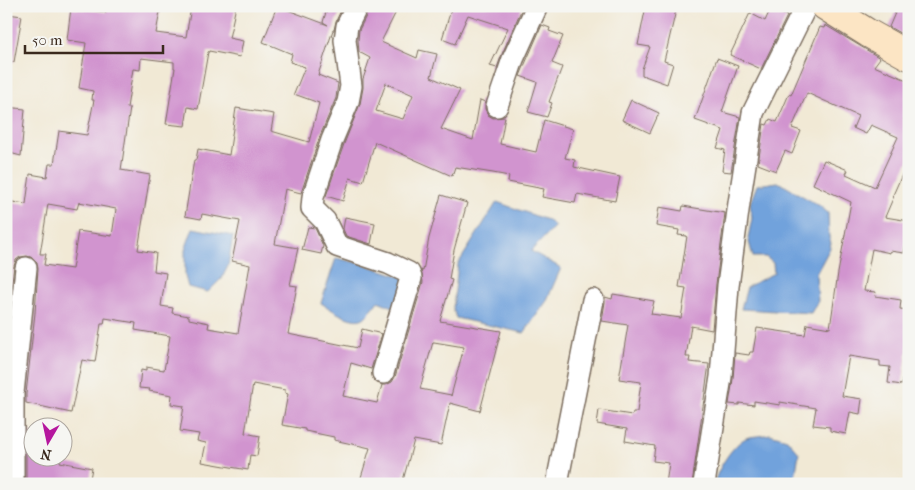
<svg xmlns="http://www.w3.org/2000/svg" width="915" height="490" font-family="'IM FELL French Canon',serif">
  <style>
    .water { fill: #71a2dc; stroke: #56667d }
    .building { fill: #d194cf; fill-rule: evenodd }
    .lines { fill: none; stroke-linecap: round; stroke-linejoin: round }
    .street-casing { stroke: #7b6d5e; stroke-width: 24 }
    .secondary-casing { stroke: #7b6d5e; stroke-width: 30 }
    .street { stroke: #fff; stroke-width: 21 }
    .secondary { stroke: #fce5c4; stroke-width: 28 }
  </style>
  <rect width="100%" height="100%" fill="#f6f6f2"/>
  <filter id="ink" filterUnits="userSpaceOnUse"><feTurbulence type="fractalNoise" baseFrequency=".02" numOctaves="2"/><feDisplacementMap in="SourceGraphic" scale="10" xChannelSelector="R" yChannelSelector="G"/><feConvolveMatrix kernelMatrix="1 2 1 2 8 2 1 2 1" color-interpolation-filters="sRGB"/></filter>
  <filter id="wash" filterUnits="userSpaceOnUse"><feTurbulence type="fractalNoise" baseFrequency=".0096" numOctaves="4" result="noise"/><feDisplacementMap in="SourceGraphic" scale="20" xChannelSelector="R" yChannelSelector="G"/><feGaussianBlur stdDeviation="1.12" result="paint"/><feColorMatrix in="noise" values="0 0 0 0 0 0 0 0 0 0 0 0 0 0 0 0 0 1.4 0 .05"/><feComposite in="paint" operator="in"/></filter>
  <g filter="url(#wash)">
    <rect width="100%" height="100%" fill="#f1e9d5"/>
    <path class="water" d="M778,182L820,206L828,213L829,237L831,243L830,248L816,274L818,301L811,313L741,309L747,287L774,273L773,263L766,257H753L748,238L752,218L750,203L757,185Z
      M497,202L547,220L555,226L531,251L561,268L546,302L524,333L456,318L453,308L458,264Z
      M193,228L233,236L228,266L222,278L208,292L188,287L185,276V250Z
      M336,258L363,264L409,279L398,309L378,301C374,306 370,313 365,317C354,326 331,309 321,303Z
      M770,434L787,439L799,453L794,484H714C717,470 732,445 746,438C751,436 763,436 770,434Z"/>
    <g id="blocks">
      <path class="building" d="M107,6H161L156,33L186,37L191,7L205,9L206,6H236L229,38L243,41L240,57L209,51V52H208L198,109L188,107L185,126L166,124L175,68H174V62L141,58L140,70L133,69L127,108H130L121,170L150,175L138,250L156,253L154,271L166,273L161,306L173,308L172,313L189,316V319L209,323L208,328L238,333L250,265L232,261L240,221L202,214L201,219L185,216L194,160H196L198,149L229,155L236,108L274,114L271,131L309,142L319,103L294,94L305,67L290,62L292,54L263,42L277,6L328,25L323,22L327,9L330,10L332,6H343L336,21L334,30H333L318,75L338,83L336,98L320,136L301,193L285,189L275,244L298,248L290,285L297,286L288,334L358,348L362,329L382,334L371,369L351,363L343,396L377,403L382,385H386L392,382L395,377L423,282L421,270L423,271L429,238L441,195L467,203L454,250L449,279L452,280L440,321L501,331L480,411L450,403L441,445L414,440L402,484H359L370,448L334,440V437L305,431V429L282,425L288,394L285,393V390L253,384L245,433L260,436L257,456L250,455L248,470L202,462L206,443L197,441L199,434L180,431L184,406L171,404L172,395L149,391L150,389L139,388L141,370L146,371V367L164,370L170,336L135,330L136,323L105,318L104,324H101L95,362L82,360L71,413L26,403V394L35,313L38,269L37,262L33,258L27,256L20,257L16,260L14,266L11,289H6V201L26,204L30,174L47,177L49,164H54L59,131L87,135L94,100H92L93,91L79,88L86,43L67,40L71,8L106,12ZM79,202L116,209L112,236L78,231L72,269L44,265L46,254H40L48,204L77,209ZM433,342H434L464,347L451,396V395L420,389Z
        M369,6H399L381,42L417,58L419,50L437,54L431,77L460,90L441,129L473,140L480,100L485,102V109L488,115L493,118L505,117L500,144L536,152L544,120L573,129L565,158L575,160L574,167L620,177L615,201L577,194L575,203L542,197L544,189L508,182L509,176L493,173L455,167L452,176L375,142L363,182L350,178L343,201L326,196L344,144L360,104L363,88V79L370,58L359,52L358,40L359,30L368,12ZM386,83L413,95L403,119L376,111Z
        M451,6H523L502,54L497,68L490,66L508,28L468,15L455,44L442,39L451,10H450Z
        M646,6H677L664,61L673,64L667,84L642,75V69L650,47L638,45Z
        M898,6H909V38L889,27Z
        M771,8L787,16L761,69L730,55L750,13L765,21Z
        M8,14L22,16L14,62H6V24Z
        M542,25L550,28L549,31L563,36L552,63L562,67L549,102L552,103L547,117L528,112L537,82L520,76L525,64Z
        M825,25L880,58L874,66L909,81V108L904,120H905L909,113V159L893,195L894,196L885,217L909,221L907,242H906L904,253L890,251V253L872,249L864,291L876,292L875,296L901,300L900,309L909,310V341L902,385L888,383L890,367L880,366V361L849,356L842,396L862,399L860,414L850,412L846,434L830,431V427L813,425L816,408L780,402V405L754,401V405L739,403V405L729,404L733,379L735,353L749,355L750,352H753L757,328L805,335L807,324L830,328L838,273L851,202L813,184L824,160L848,170L846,174L875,187L898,137L871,125L866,134L853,128L858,116L807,93L792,128L801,131L792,154L785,151L776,171L758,164L764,124L767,125L770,119L777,122L789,94L791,95L820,27L824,28Z
        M717,58L738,66L722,112L740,117L731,172L722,171L725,150L717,148L723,130L695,120Z
        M631,100L659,113L650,133L622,120Z
        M6,107L25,109L21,156L6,152Z
        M683,206L725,213L716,284L712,330L691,326L686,357H690L689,362L709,364L692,484H666L669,463L653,461L655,446L625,441L627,429L597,424L599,410L632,415L633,412H637L641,382L619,379L628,325L602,321L605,302V297L612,299L613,294L654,301L651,314L681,318L686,288L679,287L687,236L678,235L679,230L656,226L659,207L682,211Z
        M345,217L375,223L371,244L346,236L343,229Z
        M308,227L315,228L323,246L321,254L302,250Z
        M26,431L32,432L30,450L32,451V458H61L60,462L92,468L89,484H26Z"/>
    </g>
  </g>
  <g filter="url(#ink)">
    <use href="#blocks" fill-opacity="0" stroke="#7b6d5e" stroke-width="1"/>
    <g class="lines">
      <g class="street-casing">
        <path id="street" d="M357,6L347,26L345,40L351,86L348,102L332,140L313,197L312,208L325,221L337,246L388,263L409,273L411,278L383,373
          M497,106L513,59L537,6
          M13,484V393L26,268
          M558,484L559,473L593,300
          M704,484L721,377L728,286L739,203L753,113L806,6"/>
      </g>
      <g class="secondary-casing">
        <path id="secondary" d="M825,6L868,33L909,56"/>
      </g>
      <use href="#street" class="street"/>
      <use href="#secondary" class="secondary"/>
    </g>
  </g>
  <rect width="915" height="490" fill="none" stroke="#f6f6f2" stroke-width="25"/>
  <g transform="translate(48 442) rotate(189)"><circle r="24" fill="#f6f6f2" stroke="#aba49d"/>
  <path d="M0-4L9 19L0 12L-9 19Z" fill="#b5179e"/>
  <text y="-8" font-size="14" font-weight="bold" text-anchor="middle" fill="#3b2a1e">N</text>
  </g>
  <path d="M25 45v8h138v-8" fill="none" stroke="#3b2a1e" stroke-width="2.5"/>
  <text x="32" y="45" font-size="15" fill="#3b2a1e" stroke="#f6f6f2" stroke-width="4" paint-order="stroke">50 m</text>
</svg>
